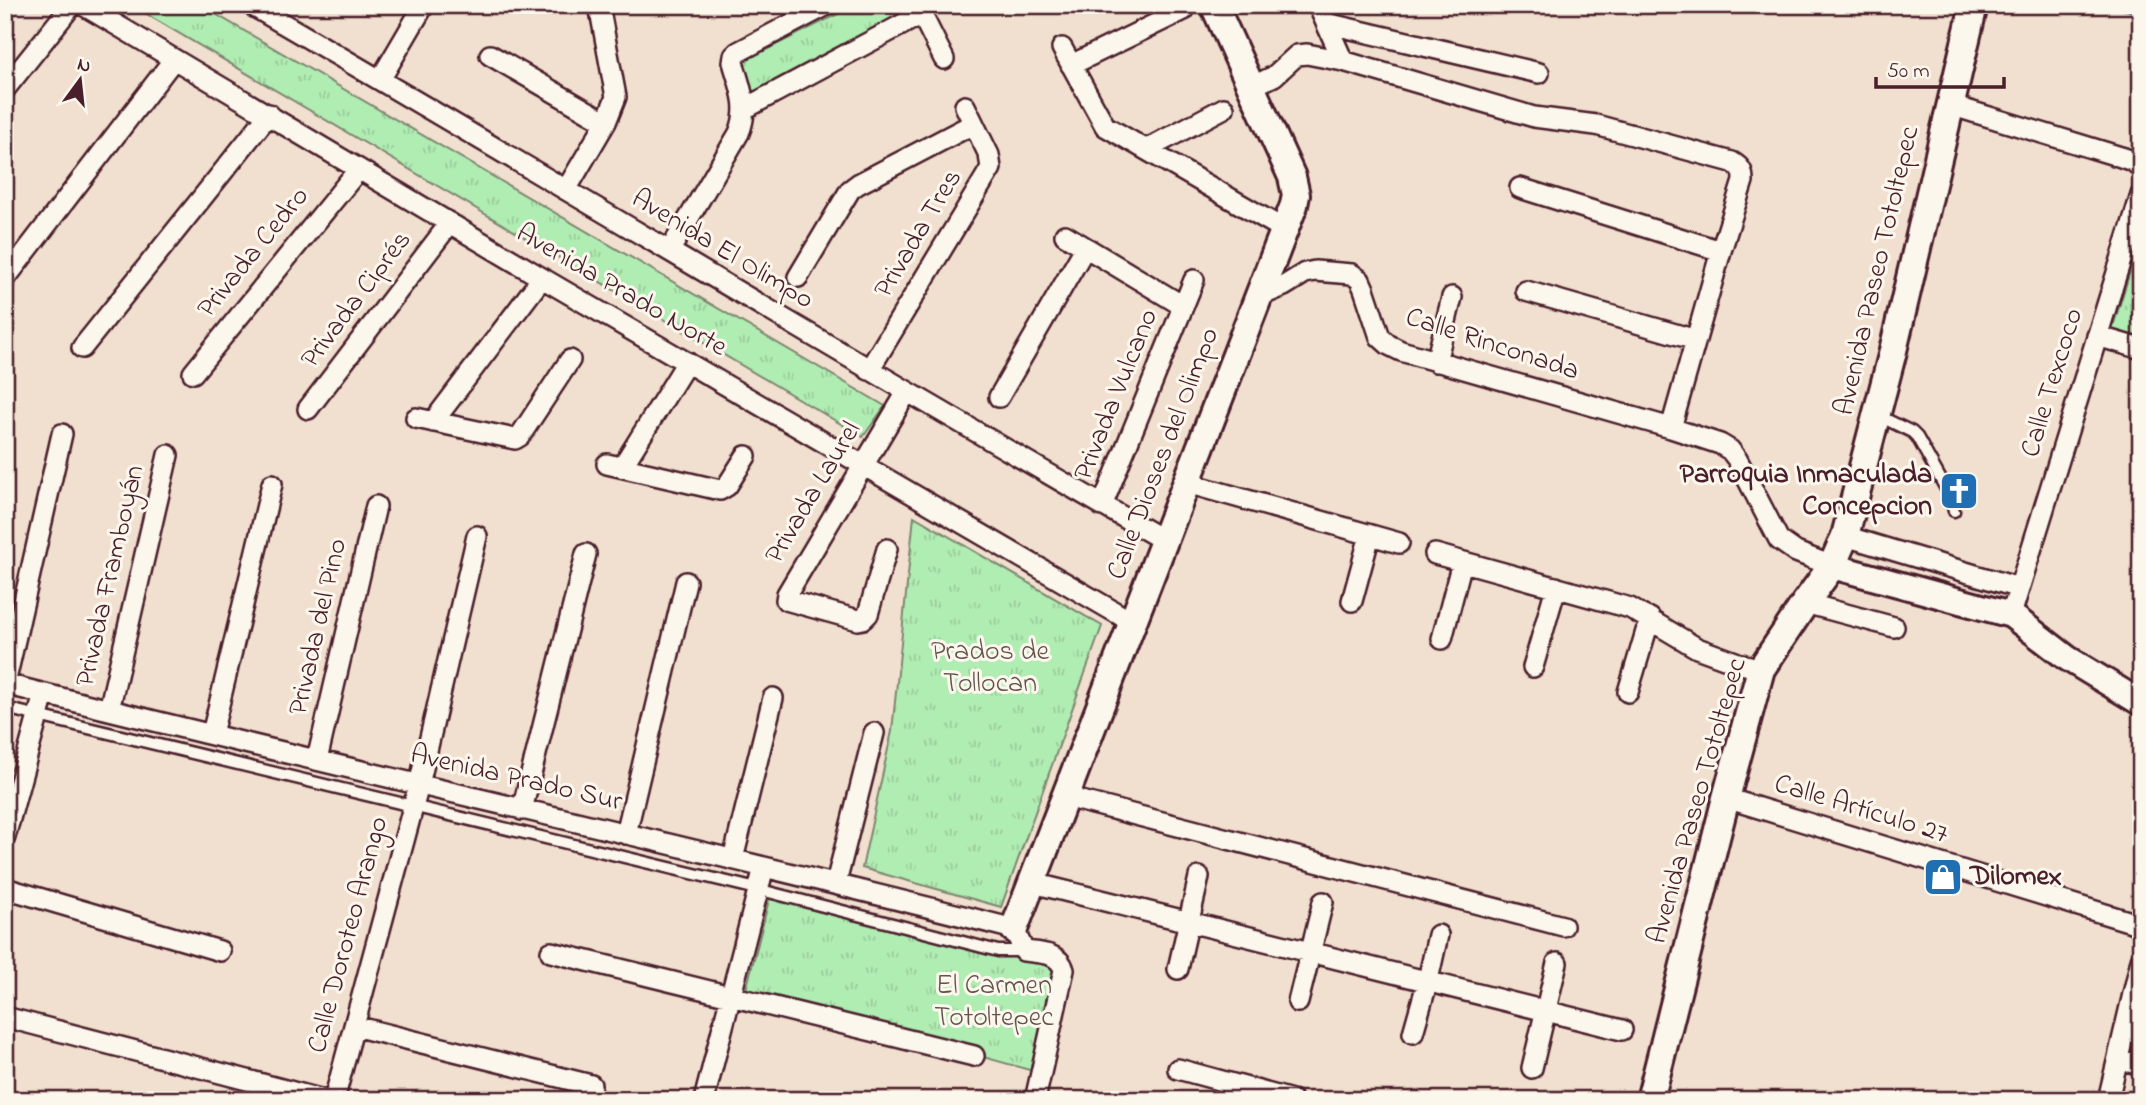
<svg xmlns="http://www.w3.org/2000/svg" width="2146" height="1105" font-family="'Indie Flower',sans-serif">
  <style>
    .park { fill: url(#park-tufts); stroke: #7d866f; stroke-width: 2 }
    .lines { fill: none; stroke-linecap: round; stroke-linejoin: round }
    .stream { stroke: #7683a1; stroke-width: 5 }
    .service-casing { stroke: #4a1f2b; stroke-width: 15 }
    .minor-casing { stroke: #4a1f2b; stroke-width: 24 }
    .tertiary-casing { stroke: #4a1f2b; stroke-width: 30 }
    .secondary-casing { stroke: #4a1f2b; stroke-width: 32 }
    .service { stroke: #fbf7ec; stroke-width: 10 }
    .minor { stroke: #fbf7ec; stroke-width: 19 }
    .tertiary { stroke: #fbf7ec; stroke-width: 24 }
    .secondary { stroke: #fbf7ec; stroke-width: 26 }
    .labels { text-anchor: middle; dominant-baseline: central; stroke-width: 6; stroke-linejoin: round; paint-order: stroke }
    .street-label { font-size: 28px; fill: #4a1f2b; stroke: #fbf7ec }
    .poi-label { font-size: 28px; font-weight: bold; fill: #4a1f2b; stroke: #fbf7ec; text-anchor: end }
    .park-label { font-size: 28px; fill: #64524d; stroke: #fbf7ec }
  </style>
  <defs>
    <pattern id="park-tufts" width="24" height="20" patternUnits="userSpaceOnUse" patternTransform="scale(1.75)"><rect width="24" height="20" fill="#b0edb3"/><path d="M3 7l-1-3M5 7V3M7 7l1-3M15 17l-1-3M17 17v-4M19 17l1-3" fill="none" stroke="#99cb9a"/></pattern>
  </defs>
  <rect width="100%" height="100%" fill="#f1e0cf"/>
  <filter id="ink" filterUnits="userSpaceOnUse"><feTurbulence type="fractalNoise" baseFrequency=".0143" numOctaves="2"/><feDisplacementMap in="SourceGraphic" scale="14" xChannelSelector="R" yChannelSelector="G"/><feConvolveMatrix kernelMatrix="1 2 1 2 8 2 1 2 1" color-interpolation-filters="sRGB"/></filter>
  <g filter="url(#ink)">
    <path class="park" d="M131,5H200L885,406L863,437Z
      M856,5H903L907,12L750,96L742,62Z
      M2141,236V339L2112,330Z
      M914,516L1102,626L1001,907L862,868L892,731Z
      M771,892L1062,963L1033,1071L746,990Z"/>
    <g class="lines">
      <path class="stream" d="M2115,5L2141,13"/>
      <g class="service-casing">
        <path id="service" d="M1877,415L1912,432L1917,437L1950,496L1954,511
          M5,708L757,889L998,951H1024"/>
      </g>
      <g class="minor-casing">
        <path id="minor" d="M83,5L542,278L1132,622
          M251,5C557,182 858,366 1165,541
          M917,5L944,59
          M1318,5L1343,61
          M1326,23L1539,73
          M1062,48L1105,126L1285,230
          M490,55L606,122
          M1071,65L1184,10
          M380,80L424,5
          M1251,87L1274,76L1297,55L1307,54L1343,61L1534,117L1596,125L1732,162C1741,167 1743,171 1743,181L1721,251
          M5,89L72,5
          M1950,105L2121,157L2133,161L2141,168
          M746,108L922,14
          M1147,149L1224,108
          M1520,188L1721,251L1671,428
          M566,190L606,122L616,97L599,5
          M1065,235L1183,306
          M670,250L739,133C750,107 740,87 733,62L734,56L738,52L827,5
          M798,277L850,190L858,184L973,124
          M5,279L174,59
          M1526,291L1696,340
          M1258,297L1284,286L1305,273L1315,271L1352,274L1360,280L1364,289L1380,337L1389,345L1401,351L1671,428L1720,444L1730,450L1737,459L1779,540L1796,552L1832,566
          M2097,336L2141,349
          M82,348L269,114
          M1436,362L1452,297
          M869,370L991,168L989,155L965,106
          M193,373L359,169
          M999,397L1085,248
          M308,409L450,223
          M416,418L515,439L520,436L570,360
          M433,422L542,278
          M607,464L720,490L727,486L746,456
          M622,467L687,362
          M1187,483L1399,543
          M1102,506L1194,280
          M1845,536L2019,588
          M887,549L868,614L863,619L858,620L786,600L787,594L907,392
          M1435,554L1630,608L1697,648L1738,663L1761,669
          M1352,601L1370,535
          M1805,603L1894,627
          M2011,615L2141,195
          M1442,639L1462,562
          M1533,667L1556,587
          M5,684C341,769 679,843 1014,929L1024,951C1040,953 1059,952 1064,970L1035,1100
          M5,684L62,434
          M1628,692L1650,618
          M109,710L168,455
          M212,734L272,484
          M317,760L376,506
          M1066,797L1563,926
          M1726,798L2141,925
          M522,810L586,554
          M626,834L686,582
          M5,837L44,694
          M733,859L773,698
          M836,883L874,733
          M1033,883L1622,1030
          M5,888L220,951
          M551,952L974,1056
          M1178,969L1199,877
          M1298,1002L1323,902
          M5,1017L324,1100
          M354,1026L591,1085
          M1413,1033L1428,980L1438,935
          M2118,1059L2141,1065
          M1532,1068L1557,963
          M1178,1069L1292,1100
          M334,1100L419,785L477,536
          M704,1100L764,867
          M2108,1100L2141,960"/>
      </g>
      <g class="tertiary-casing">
        <path id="tertiary" d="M1832,566L2011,615L2067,658L2141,703"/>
      </g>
      <g class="secondary-casing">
        <path id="secondary" d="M1014,929L1294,205L1296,195L1292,177L1214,5
          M1650,1100L1726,798L1761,669L1805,603L1832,566L1845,536L1892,355L1974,5"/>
      </g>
      <use href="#service" class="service"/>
      <use href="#minor" class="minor"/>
      <use href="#tertiary" class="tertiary"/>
      <use href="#secondary" class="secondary"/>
    </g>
  </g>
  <defs>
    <g id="church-square" transform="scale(2.0125)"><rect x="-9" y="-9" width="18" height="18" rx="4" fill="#1f6fb2" stroke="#fbf7ec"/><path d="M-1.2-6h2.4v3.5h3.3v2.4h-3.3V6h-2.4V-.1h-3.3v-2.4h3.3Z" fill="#fff"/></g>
    <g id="shop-square" transform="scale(2.0125)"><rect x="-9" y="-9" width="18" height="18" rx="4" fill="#1f6fb2" stroke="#fbf7ec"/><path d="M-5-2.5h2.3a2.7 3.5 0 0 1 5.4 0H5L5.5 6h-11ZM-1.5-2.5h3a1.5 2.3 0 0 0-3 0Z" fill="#fff"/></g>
  </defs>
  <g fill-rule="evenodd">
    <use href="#church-square" x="1959" y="491"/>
    <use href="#shop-square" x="1943" y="877"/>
  </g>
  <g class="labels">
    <g class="street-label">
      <text transform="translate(919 234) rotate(-59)">Privada Tres</text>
      <text transform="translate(722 250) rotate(31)">Avenida El Olimpo</text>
      <text transform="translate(254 253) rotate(-51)">Privada Cedro</text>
      <text transform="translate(1878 271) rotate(-77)">Avenida Paseo Totoltepec</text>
      <text transform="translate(621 291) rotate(30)">Avenida Prado Norte</text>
      <text transform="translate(357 300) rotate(-53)">Privada Ciprés</text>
      <text transform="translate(1492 345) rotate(18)">Calle Rinconada</text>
      <text transform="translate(2053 383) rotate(-73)">Calle Texcoco</text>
      <text transform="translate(1117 395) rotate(-68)">Privada Vulcano</text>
      <text transform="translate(1164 454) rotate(-69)">Calle Dioses del Olimpo</text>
      <text transform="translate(814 493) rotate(-59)">Privada Laurel</text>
      <text transform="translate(111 576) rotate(-77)">Privada Framboyán</text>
      <text transform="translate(319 627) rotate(-77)">Privada del Pino</text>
      <text transform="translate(516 779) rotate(13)">Avenida Prado Sur</text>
      <text transform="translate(1698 801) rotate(-74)">Avenida Paseo Totoltepec</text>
      <text transform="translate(1861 810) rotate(17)">Calle Artículo 27</text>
      <text transform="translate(349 935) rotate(-75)">Calle Doroteo Arango</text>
    </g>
    <g class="poi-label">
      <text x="1932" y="475">Parroquia Inmaculada<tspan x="1932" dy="32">Concepcion</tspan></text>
      <text x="1970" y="877" text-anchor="start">Dilomex</text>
    </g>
    <g class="park-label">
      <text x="990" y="652">Prados de<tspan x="990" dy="32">Tollocan</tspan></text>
      <text x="994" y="986">El Carmen<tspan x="994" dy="32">Totoltepec</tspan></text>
    </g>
  </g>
  <rect width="2146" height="1105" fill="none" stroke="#fbf7ec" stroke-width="28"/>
  <rect x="14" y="14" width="2118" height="1077" fill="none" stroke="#4a1f2b" stroke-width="2.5" filter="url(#ink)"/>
  <g transform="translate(80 80) rotate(15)" stroke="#fbf7ec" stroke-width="5" paint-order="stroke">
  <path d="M0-5L12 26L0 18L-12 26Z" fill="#4a1f2b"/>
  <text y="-10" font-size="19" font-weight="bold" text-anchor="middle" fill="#4a1f2b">N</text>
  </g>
  <path d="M1876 77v10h128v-10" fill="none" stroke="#4a1f2b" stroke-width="3.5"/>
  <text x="1887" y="77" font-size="21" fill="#4a1f2b" stroke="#fbf7ec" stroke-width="5" paint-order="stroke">50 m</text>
</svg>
